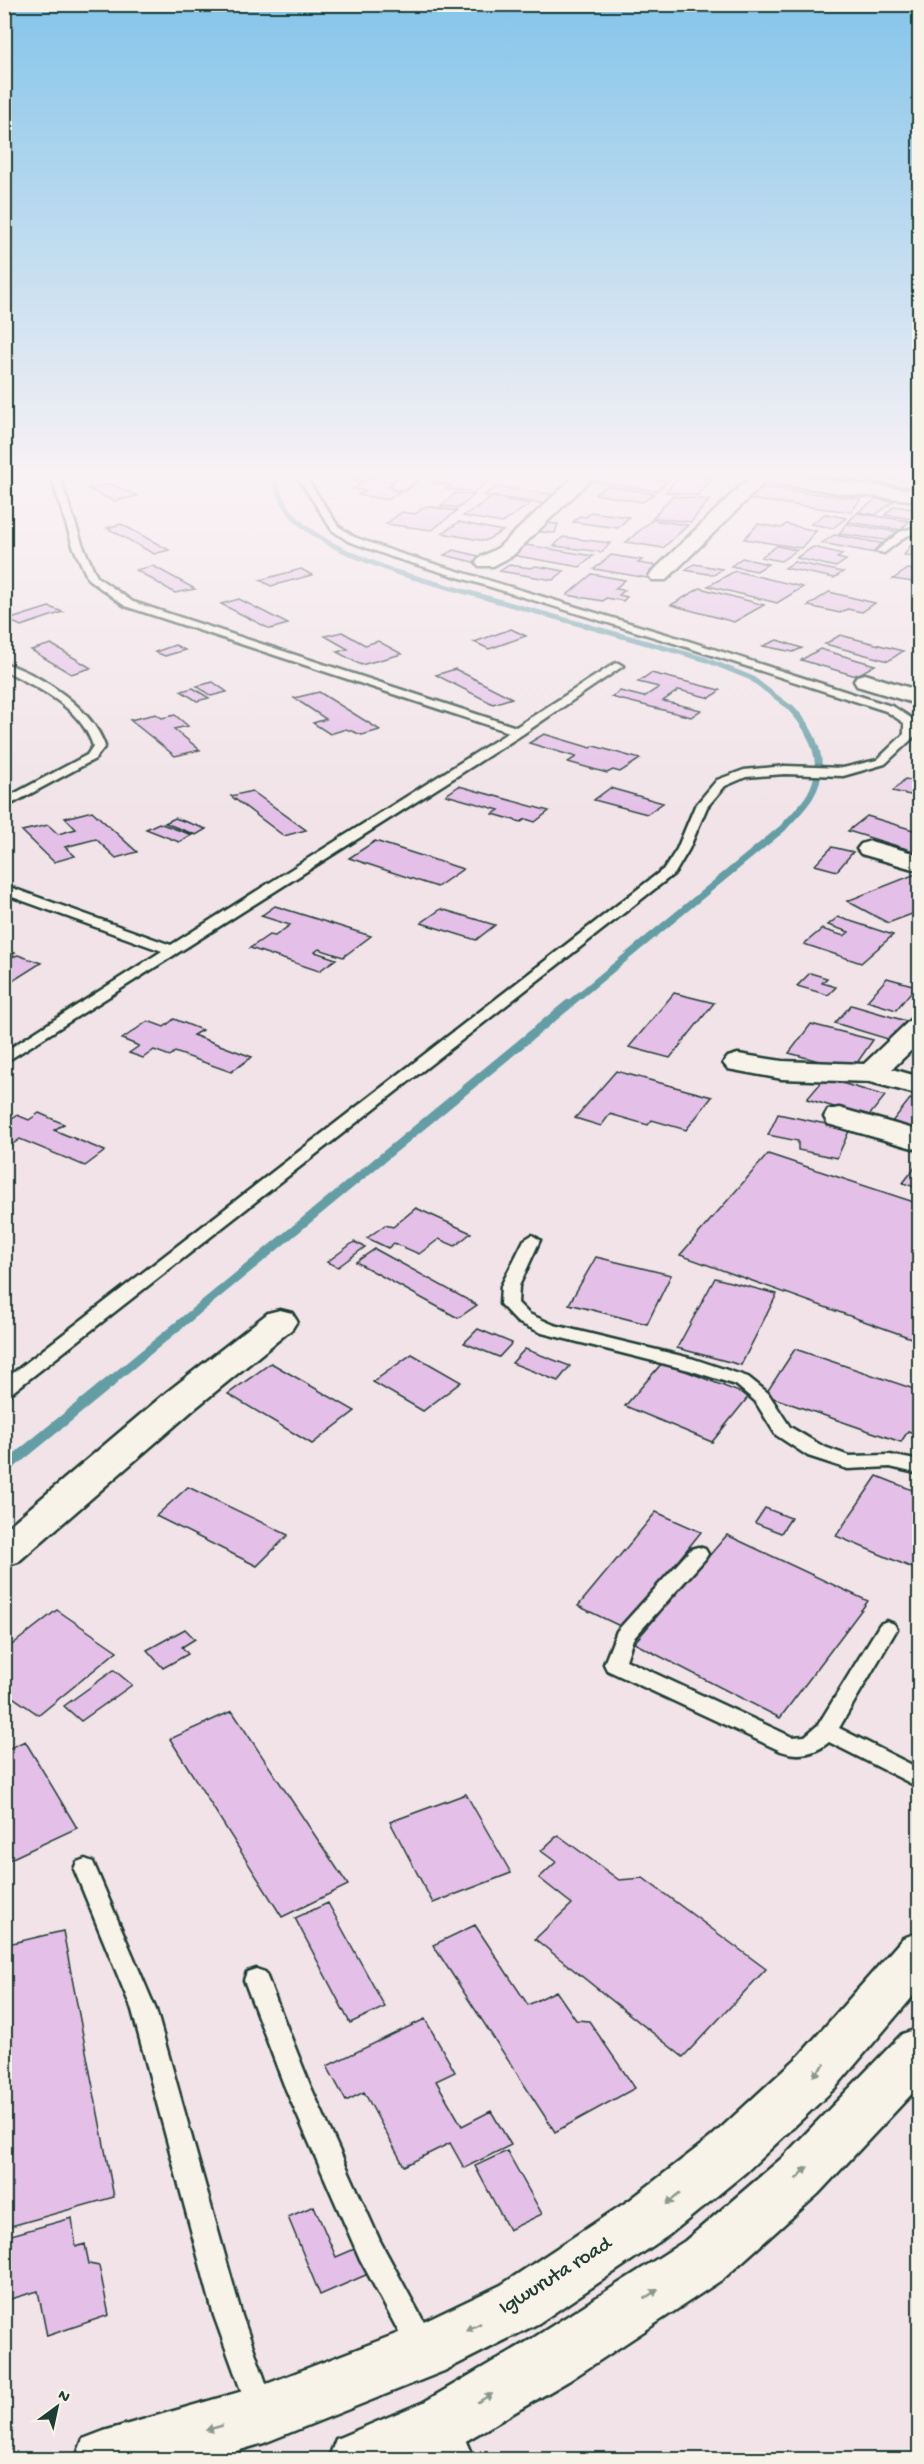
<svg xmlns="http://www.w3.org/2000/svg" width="924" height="2464" font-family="'Gochi Hand',sans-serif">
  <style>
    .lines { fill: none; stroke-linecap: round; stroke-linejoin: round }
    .stream-far3 { stroke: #639ea4; stroke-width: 5 }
    .stream-far2 { stroke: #639ea4; stroke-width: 7 }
    .stream-far1 { stroke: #639ea4; stroke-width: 9 }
    .stream { stroke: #639ea4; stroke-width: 11 }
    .building { fill: #e4bfe8; stroke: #1f3d34; stroke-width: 1.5 }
    .lane-casing { stroke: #1f3d34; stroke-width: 5 }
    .street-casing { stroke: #1f3d34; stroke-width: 5 }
    .secondary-casing { stroke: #1f3d34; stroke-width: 5 }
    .lane { fill: #f7f3e8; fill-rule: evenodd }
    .street { fill: #f7f3e8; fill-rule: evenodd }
    .secondary { fill: #f7f3e8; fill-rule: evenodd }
    .oneway { fill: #8b988e }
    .labels { text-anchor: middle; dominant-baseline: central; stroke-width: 4.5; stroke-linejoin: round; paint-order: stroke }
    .near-street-label { font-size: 21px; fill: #1f3d34; stroke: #f7f3e8 }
  </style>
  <rect width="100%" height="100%" fill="#f1e3e8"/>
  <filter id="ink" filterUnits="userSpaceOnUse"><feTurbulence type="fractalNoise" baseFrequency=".0167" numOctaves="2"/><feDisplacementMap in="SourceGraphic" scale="12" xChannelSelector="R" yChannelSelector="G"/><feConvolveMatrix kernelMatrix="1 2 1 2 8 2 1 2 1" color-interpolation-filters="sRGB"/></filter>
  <g filter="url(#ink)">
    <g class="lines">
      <path class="stream-far3" d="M272,476C277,487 281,499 288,509C311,542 360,557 395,572L704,659L751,678L792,709"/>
      <path class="stream-far2" d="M568,1005L783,828C792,817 803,808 810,796C829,765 813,731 791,708"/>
      <path class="stream-far1" d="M111,1381L569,1004"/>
      <path class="stream" d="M4,1469L113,1380"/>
    </g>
    <path class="building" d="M350,476H379L360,481L346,478Z
      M456,476H494L474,492L446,489L450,485L434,483L441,478L451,479Z
      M599,476H630L668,481L656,491L591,481Z
      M679,476H691L712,478L698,495L666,492Z
      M803,476H856L850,482Z
      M880,476L920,478V483L879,478Z
      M369,478L396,482L389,487L403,489L388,500L358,495L365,491L353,489Z
      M867,482L920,488V493L864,487Z
      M111,484L137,496L114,501L88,489Z
      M607,486L654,494L643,502L595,494Z
      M496,487L556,495L545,504L484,495Z
      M760,487L861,499L851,512L748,499Z
      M456,493L474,495L459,508L441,506Z
      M672,496L709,500L691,522L653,518Z
      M492,497L530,504L502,523L463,516Z
      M876,499L893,502L875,515L858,512Z
      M426,506L457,511L432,530L386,524L402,512L415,514Z
      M894,506L920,510V520L885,515Z
      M591,512L629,517L618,528L573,522L580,516L586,517Z
      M857,513L909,521L901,530L848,522Z
      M825,514L846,518L833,528L811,524Z
      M652,520L688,525L663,548L626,542Z
      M459,522L503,531L485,541L442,533Z
      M544,523L558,524L555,533L541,532Z
      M121,524L169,550L154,554L107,528Z
      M758,524L782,528L786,524L816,531L801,548L744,539Z
      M846,524L900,532L892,541L839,534Z
      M834,535L886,544L875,553L822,543Z
      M563,537L610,543L602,552L554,546Z
      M526,545L593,556L580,567L512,555Z
      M911,545L920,546V557L904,555Z
      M777,546L797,550L781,561L761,557Z
      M813,547L843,554L837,558L846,560L836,567L796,558Z
      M454,550L491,559L481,564L444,555Z
      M611,555L642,560L638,563L659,566L653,579L594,569Z
      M742,558L768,564L757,571L731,566Z
      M794,562L843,572L834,578L785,568Z
      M694,564L722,569L714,575L685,570Z
      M509,565L531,568L536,566L564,571L553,580L500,571Z
      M153,566L195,589L175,593L136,570Z
      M301,569L312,575L271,586L260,580Z
      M908,569L920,571V583L893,579Z
      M735,571L803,587L777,603L708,586Z
      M592,574L625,580L615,589L625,590L619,595L627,597L623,601L606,598L603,601L567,595Z
      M700,588L764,605L734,622L671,605Z
      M829,592L875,603L862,612L847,609L840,613L808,606Z
      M239,599L288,624L270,629L221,604Z
      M49,607L63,612L21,626L8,620Z
      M511,629L526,636L489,649L474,642Z
      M342,632L365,645L378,641L402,654L361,665L337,652L348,649L325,636Z
      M840,635L903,651L888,661L825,644Z
      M777,640L802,648L793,652L763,646Z
      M51,644L91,668L71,674L31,650Z
      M175,645L185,650L165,656L155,652Z
      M820,649L875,665L856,676L801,660Z
      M455,669L512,698L493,704L436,675Z
      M651,673L720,690L710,698L679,690L663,701L701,710L691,717L611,697L620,691L644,697L659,687L638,682Z
      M213,682L227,692L211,696L197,686Z
      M193,688L209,698L197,701L181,691Z
      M319,692L380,730L362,735L346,729L330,734L313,723L326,719L294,698Z
      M156,714L162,718L175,715L188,726L174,729L200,750L175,756L130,720Z
      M544,734L591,748L594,746L640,759L620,772L613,770L607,773L568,762L576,757L529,743Z
      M905,779L920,782V785L910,795L893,791Z
      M459,786L549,811L535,822L526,819L521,822L493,814L499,810L446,795Z
      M610,788L663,803L647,814L594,800Z
      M252,791L306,830L284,836L231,796Z
      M92,811L137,852L116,858L96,839L65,847L75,856L54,862L22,831L48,825L58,834L76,829L65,818Z
      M867,816L920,832V853L848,831Z
      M175,818L206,829L196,835L165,823Z
      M159,823L192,835L179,842L146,829Z
      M375,841L463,869L437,887L349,858Z
      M832,847L853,852L837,871L815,865Z
      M918,873L920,911L888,923L847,901Z
      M275,906L371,936L343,957L319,949L315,952L336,959L319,971L250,948L269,935L275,936L290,925L261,916Z
      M441,909L495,925L476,940L421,923Z
      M838,917L893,935L861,963L804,944L822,929L844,936L849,932L828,925Z
      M4,950L15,953L5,959L18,955L41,963L11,982L4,979Z
      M810,973L827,978L822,983L836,987L828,995L797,986Z
      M887,978L916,986L896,1010L867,1001Z
      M674,993L714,1003L670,1058L629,1047Z
      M851,1005L906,1021L891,1040L835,1023Z
      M174,1019L202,1030L193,1035L252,1057L231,1072L175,1052L170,1056L154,1050L143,1058L129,1053L139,1046L122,1039L148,1021L164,1027Z
      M811,1024L873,1040L852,1070L789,1053Z
      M616,1071L712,1097L686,1130L652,1120L648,1125L610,1114L601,1126L575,1118Z
      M825,1078L885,1096L868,1117L807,1099Z
      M910,1099L920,1102V1138L887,1128Z
      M39,1113L64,1124L54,1130L105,1151L85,1166L20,1139L10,1146L4,1144V1123L17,1115L29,1120Z
      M778,1114L850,1129L837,1158L798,1150V1141L768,1135Z
      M768,1154L920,1204V1330L914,1339L680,1255Z
      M920,1161V1189L903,1183Z
      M416,1208L471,1233L455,1246L439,1239L419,1254L394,1243L388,1248L367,1238L385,1225L393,1227Z
      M354,1242L365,1247L338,1267L327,1262Z
      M375,1249L477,1305L458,1318L356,1262Z
      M596,1257L671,1275L647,1324L569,1304Z
      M715,1278L777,1294L741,1365L677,1348Z
      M478,1329L512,1343L499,1357L464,1343Z
      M525,1349L570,1366L558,1381L512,1363Z
      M795,1349L920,1391V1435L908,1431L901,1442L765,1395Z
      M412,1354L461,1382L423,1411L373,1382Z
      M663,1362L749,1396L712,1442L625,1406Z
      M271,1363L355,1411L312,1444L228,1394Z
      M877,1476L920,1493V1571L836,1536Z
      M188,1487L288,1535L257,1566L156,1516Z
      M765,1508L791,1518L781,1533L755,1523Z
      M656,1512L701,1532L624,1628L578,1606Z
      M727,1535L868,1601L780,1718L634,1643Z
      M57,1610L117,1651L39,1715L4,1691V1651Z
      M185,1629L195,1639L182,1647L188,1654L163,1668L147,1650Z
      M114,1670L132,1685L81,1721L64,1706Z
      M232,1711L348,1885L282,1917L170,1739Z
      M25,1741L77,1828L4,1862V1751Z
      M466,1794L511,1873L433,1903L390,1822Z
      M558,1835L619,1880L643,1878L766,1969L683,2057L535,1939L572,1904L539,1878L556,1862L541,1851Z
      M328,1903L385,2007L350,2023L295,1918Z
      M475,1925L528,2005L556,1991L576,2020L589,2021L635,2088L555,2132L433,1945Z
      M63,1931L114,2197L4,2228V1945Z
      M425,2019L455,2072L436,2081L462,2126L491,2111L511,2145L464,2168L450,2143L404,2166L364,2092L346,2101L327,2066Z
      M507,2151L542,2214L509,2230L475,2166Z
      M314,2206L336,2257L357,2248L368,2274L320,2295L288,2217Z
      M72,2218L76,2247L85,2244L89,2264L99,2266L109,2315L47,2336L38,2291L4,2301V2272L8,2269L4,2237Z"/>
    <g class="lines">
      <g class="lane-casing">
        <path id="lane" d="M51,476H59L83,546L97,577L133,602L516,727L614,664L618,663L623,666L523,734L4,1063V1052L162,951L4,894V885L171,945L509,732L125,606L88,579L73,546Z
          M297,476H305L338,526L354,537L398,553L682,639L894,707L914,720L916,735L885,764L843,776L785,774L746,777L725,786L707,807L689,849L675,873L10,1394L4,1396V1380L665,868L677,849L695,806L717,780L744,770L785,766L843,768L877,760L904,734V723L886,711L674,643L392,557L348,541L332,530Z
          M920,526V532L906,536L884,553L876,551L900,532Z
          M4,663C42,675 92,708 105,746L95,759L4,808V799L87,755L93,746C81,707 38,688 4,670Z
          M532,1235L540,1240L519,1286L518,1303L529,1314L554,1325L694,1359L748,1377L768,1393L790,1427L822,1446L849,1456L890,1455L920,1461V1474L890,1467L848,1469L808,1456L776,1435L755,1401L736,1385L689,1370L542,1333L517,1322L500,1304L501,1286L524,1240Z
          M698,1547L705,1549L708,1554L705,1559L633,1639L626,1660L792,1737L805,1736L818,1725L880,1624L887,1621L894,1624L897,1629L839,1728L920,1769V1788L829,1742C815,1754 798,1757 781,1751L607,1670L604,1664L617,1631L691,1549Z
          M85,1859L93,1862L96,1869L156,2010L242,2316L275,2408L271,2418L261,2422L251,2418L214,2316L132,2010L74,1869L77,1862Z
          M256,1969L265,1972L310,2085L380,2241L432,2337L436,2347L432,2357L422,2361L412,2357L360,2259L284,2085L244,1980L247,1972Z
          M445,2412L455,2416L474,2460H445L431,2426L435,2416Z"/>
      </g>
      <g class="street-casing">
        <path id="street" d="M401,476H420L406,489H394L391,485Z
          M575,476H594L512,556L493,566H479L476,562L479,558L498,548Z
          M751,476H795L920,491V501L848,494L765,482L666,580H652L649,576L652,572Z
          M865,674L920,691V705L857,686L854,681L857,676Z
          M870,841L920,855V871L861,854L857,849L861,844Z
          M920,1017V1042L892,1069L920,1077V1095L870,1082L782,1079L728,1069L723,1063L728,1057L738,1054L782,1061L864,1064L910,1020Z
          M839,1108L920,1131V1150L828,1124L824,1117L828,1110Z
          M280,1310L292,1313L297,1321L292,1329L193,1410L18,1562L4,1566V1530L167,1392L268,1313Z"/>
      </g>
      <g class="secondary-casing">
        <path id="secondary" d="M920,1932V1988L836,2087L746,2172L669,2235L539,2323L444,2371L264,2443L206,2460H75L83,2439L104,2431L264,2385L409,2329L501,2285L631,2199L710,2138L800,2055L903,1938Z
          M920,2028V2085L818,2194L723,2279L570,2380L464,2442L433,2457L428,2460H328L336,2439L424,2402L530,2340L685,2241L782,2158L902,2034Z"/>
      </g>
      <use href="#lane" class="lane"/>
      <use href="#street" class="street"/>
      <use href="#secondary" class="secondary"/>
    </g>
    <defs><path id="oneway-solid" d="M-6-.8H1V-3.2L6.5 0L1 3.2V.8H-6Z" transform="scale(1.5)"/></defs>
    <g class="oneway">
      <use href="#oneway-solid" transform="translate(819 2070) rotate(135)"/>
      <use href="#oneway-solid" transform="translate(802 2173) rotate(-45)"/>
      <use href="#oneway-solid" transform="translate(673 2199) rotate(141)"/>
      <use href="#oneway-solid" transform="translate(651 2294) rotate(-33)"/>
      <use href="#oneway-solid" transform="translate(473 2327) rotate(154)"/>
      <use href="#oneway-solid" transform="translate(485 2398) rotate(-30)"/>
      <use href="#oneway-solid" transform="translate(214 2428) rotate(164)"/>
    </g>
  </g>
  <linearGradient id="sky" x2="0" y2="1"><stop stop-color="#85c5ea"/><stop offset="0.58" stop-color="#f9f2f5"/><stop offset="1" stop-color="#f9f2f5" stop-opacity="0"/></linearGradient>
  <rect width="924" height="821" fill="url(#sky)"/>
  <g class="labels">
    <g class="near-street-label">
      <text transform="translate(556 2277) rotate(-32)">Igwuruta road</text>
    </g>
  </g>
  <rect width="924" height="2464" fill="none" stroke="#f7f3e8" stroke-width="24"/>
  <rect x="12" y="12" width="900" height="2440" fill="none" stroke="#1f3d34" stroke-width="2" filter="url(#ink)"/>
  <g transform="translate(57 2407) rotate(33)" stroke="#f7f3e8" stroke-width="4.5" paint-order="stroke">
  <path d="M0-4.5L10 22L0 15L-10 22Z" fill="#1f3d34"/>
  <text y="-9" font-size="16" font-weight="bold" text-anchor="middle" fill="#1f3d34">N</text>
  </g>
</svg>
